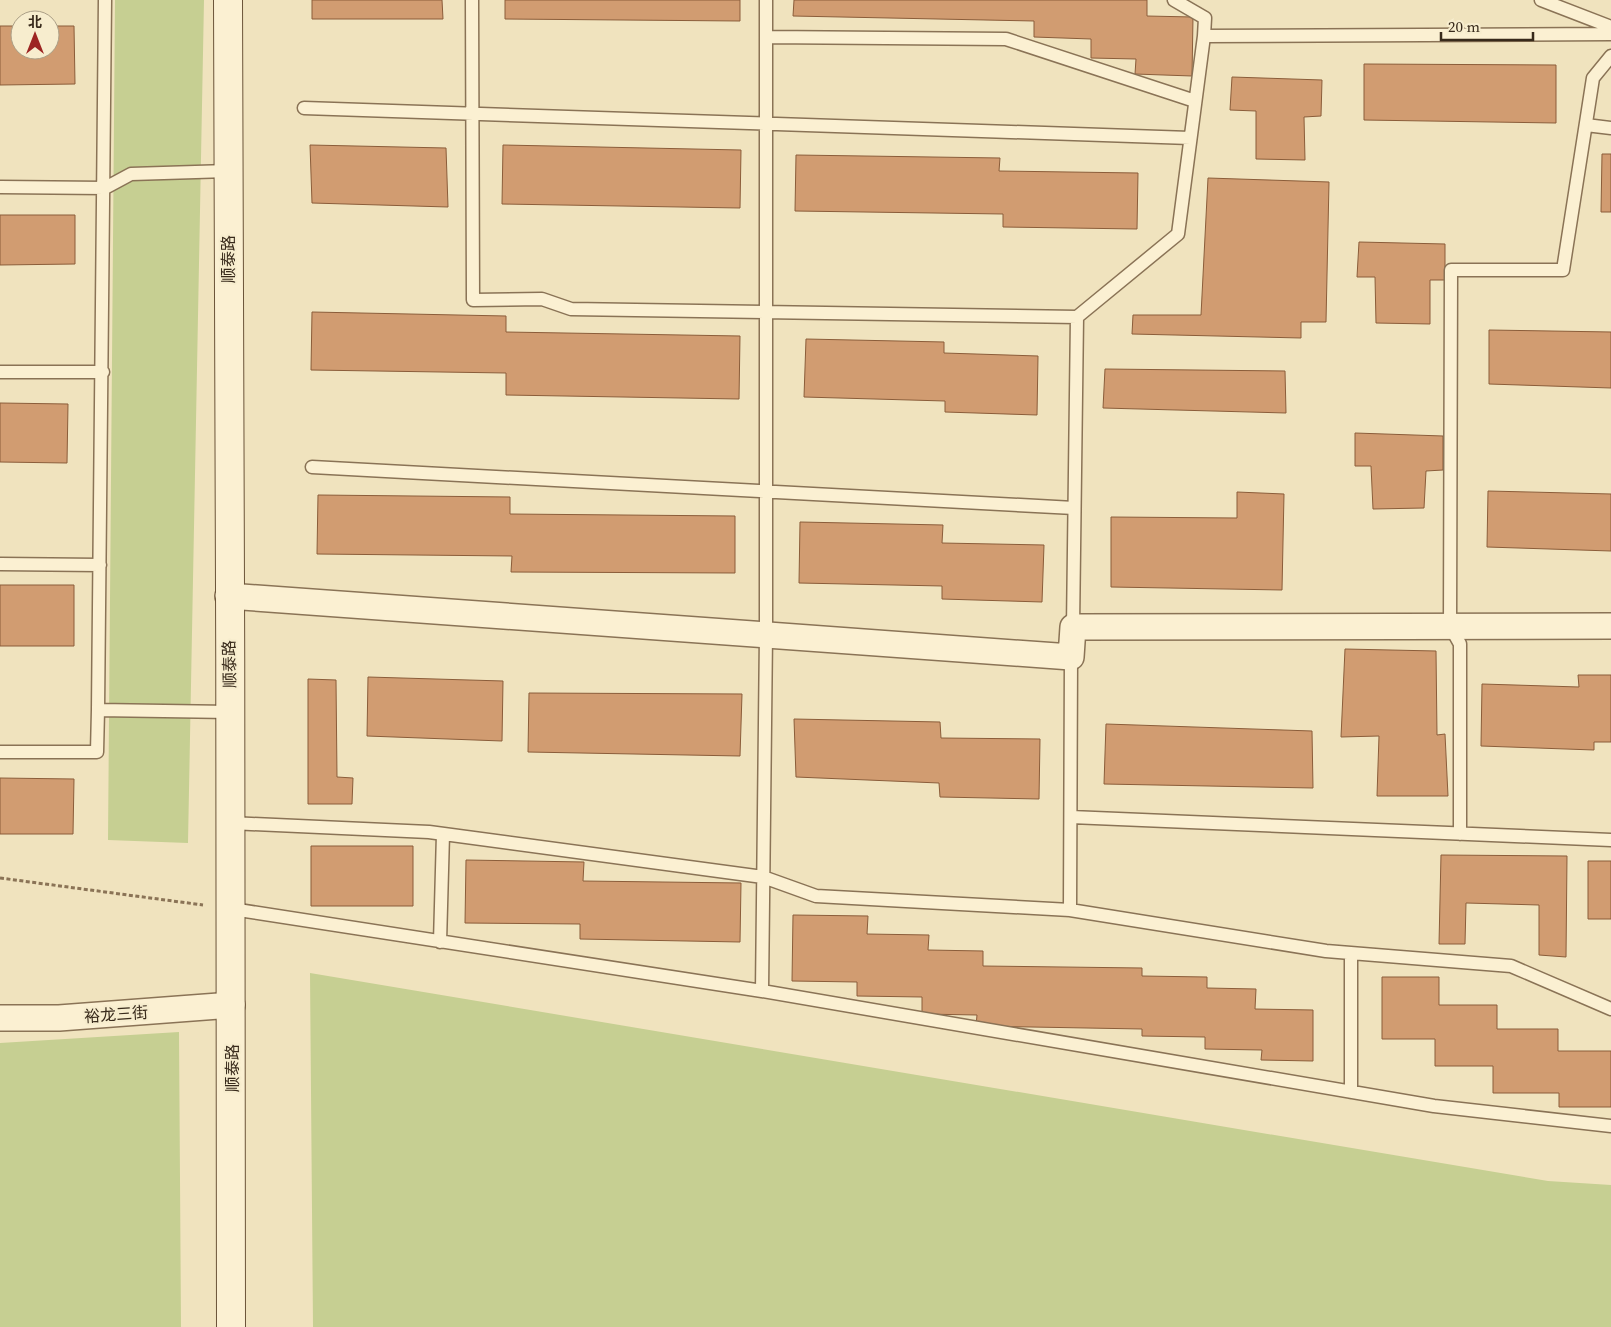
<svg xmlns="http://www.w3.org/2000/svg" width="1611" height="1327" font-family="'Source Serif 4','Noto Sans SC',serif">
  <style>
    .green { fill: #c6cf92 }
    .building { fill: #d19c71; stroke: #8b5d3a }
    .lines { fill: none; stroke-linecap: round; stroke-linejoin: round }
    .lane-casing { stroke: #8a7356; stroke-width: 15 }
    .street-casing { stroke: #8a7356; stroke-width: 28 }
    .secondary-casing { stroke: #6b5439; stroke-width: 30 }
    .path { stroke: #8a7356; stroke-width: 3; stroke-dasharray: 4 2.5; stroke-linecap: butt }
    .lane { stroke: #fbf0d2; stroke-width: 12 }
    .street { stroke: #fbf0d2; stroke-width: 25 }
    .secondary { stroke: #fbf0d2; stroke-width: 28 }
    .labels { text-anchor: middle; dominant-baseline: central; stroke-width: 4.5; stroke-linejoin: round; paint-order: stroke }
    .street-label { font-size: 16px; fill: #382a1b; stroke: #f7edce }
  </style>
  <rect width="100%" height="100%" fill="#f0e3be"/>
  <path class="green" d="M115,0H204L188,843L108,840Z
    M310,973L1548,1181L1611,1185V1327H313Z
    M179,1032L181,1327H0V1043Z"/>
  <path class="building" d="M312,0H442L443,19H312Z
    M505,0H740V21L505,19Z
    M794,0H1147V16L1193,17L1192,76L1135,74L1136,59L1091,58V39L1034,37V21L793,16Z
    M0,26H20V50H50V26H74L75,84L0,85Z
    M1364,64L1556,65V123L1364,120Z
    M1232,77L1322,80L1321,116L1304,117L1305,160L1256,159V111L1230,110Z
    M310,145L446,148L448,207L312,203Z
    M503,145L741,150L740,208L502,204Z
    M1602,154H1611V212H1601Z
    M796,155L1000,158L999,171L1138,173L1137,229L1003,227V214L795,211Z
    M1208,178L1329,182L1326,322H1301V338L1132,334L1133,315H1201Z
    M0,215H75V264L0,265Z
    M1359,242L1445,244V280H1430V324L1376,323L1375,277H1357Z
    M312,312L506,316V332L740,336L739,399L506,395V373L311,370Z
    M1489,330L1611,332V388L1489,384Z
    M806,339L944,342V353L1038,356L1037,415L945,412V401L804,397Z
    M1105,369L1285,371L1286,413L1103,408Z
    M0,403L68,404L67,463L0,462Z
    M1355,433L1443,436V470L1426,471L1424,508L1373,509L1371,466H1355Z
    M1488,491L1611,494V551L1487,547Z
    M1237,492L1284,494L1282,590L1111,587V517L1237,518Z
    M318,495L510,497V514L735,516V573L511,572L512,556L317,554Z
    M800,522L943,525L942,543L1044,545L1042,602L942,599V586L799,583Z
    M0,585H74V646H0Z
    M1345,649L1436,651L1437,735L1445,734L1448,796H1377L1379,736L1341,737Z
    M1578,675H1611V742H1594V750L1481,746L1482,684L1579,687Z
    M368,677L503,681L502,741L367,736Z
    M308,679L336,680L337,777L353,778L352,804H308Z
    M529,693L742,694L740,756L528,752Z
    M794,719L940,722L941,738L1040,739L1039,799L940,797L939,783L796,777Z
    M1106,724L1312,731L1313,788L1104,784Z
    M0,778L74,779L73,834H0Z
    M311,846H413V906H311Z
    M1441,855L1567,856L1566,957L1539,955V905L1466,903L1465,944H1439Z
    M466,860L584,862L583,881L741,883L740,942L580,939V924L465,923Z
    M1588,861H1611V919H1588Z
    M793,915L868,916L867,934L929,935L928,950L983,951V966L1142,968V976L1207,977V988L1256,989L1255,1009L1313,1010V1061L1261,1060L1262,1050L1205,1049V1037L1142,1036V1029L976,1026L977,1015L922,1014V997L857,996V982L792,981Z
    M1382,977H1439V1005H1497V1029H1558V1051H1611V1107H1559V1093H1493V1066H1435V1039H1382Z"/>
  <g class="lines">
    <g class="lane-casing">
      <path id="lane" d="M105,0L98,710L230,712
        M472,0L473,300L542,299L571,309L1077,317
        M1174,0L1205,18L1204,36
        M1541,0L1611,27
        M766,37L1006,39L1195,101
        M304,108L1190,138
        M1586,125L1611,128
        M0,187L105,188L131,174L228,171
        M0,372H103
        M312,467L1074,508
        M0,564L100,565
        M1073,627L1077,317L1178,234L1204,36L1611,34
        M0,752H97L98,710
        M1071,817L1611,840
        M231,823L429,832L763,877L816,896L1070,910L1326,951L1511,966L1611,1009
        M1460,834V644L1450,626L1451,270H1563L1593,78L1611,56
        M232,909L762,991L1434,1106L1611,1126
        M1070,910L1071,657
        M440,942L443,834
        M762,991L766,634V0
        M1351,1092V953"/>
    </g>
    <g class="street-casing">
      <path id="street" d="M228,596L1071,657L1073,627L1611,626
        M0,1018H59L232,1005"/>
    </g>
    <g class="secondary-casing">
      <path id="secondary" d="M228,0C228,442 233,885 231,1327"/>
    </g>
    <path class="path" d="M0,878L203,905"/>
    <use href="#lane" class="lane"/>
    <use href="#street" class="street"/>
    <use href="#secondary" class="secondary"/>
  </g>
  <g class="labels">
    <g class="street-label">
      <text transform="translate(228 259) rotate(-90)">顺泰路</text>
      <text transform="translate(229 664) rotate(-91)">顺泰路</text>
      <text transform="translate(116 1014) rotate(-4)">裕龙三街</text>
      <text transform="translate(232 1068) rotate(-90)">顺泰路</text>
    </g>
  </g>
  <g transform="translate(35 35)"><circle r="24" fill="#f7edce" stroke="#ab9f86"/>
  <path d="M0-4L9 19L0 12L-9 19Z" fill="#9d2522"/>
  <text y="-8" font-size="14" font-weight="bold" text-anchor="middle" fill="#382a1b">北</text>
  </g>
  <path d="M1441 32v8h92v-8" fill="none" stroke="#382a1b" stroke-width="2.5"/>
  <text x="1448" y="32" font-size="15" fill="#382a1b" stroke="#f7edce" stroke-width="4" paint-order="stroke">20 m</text>
</svg>
